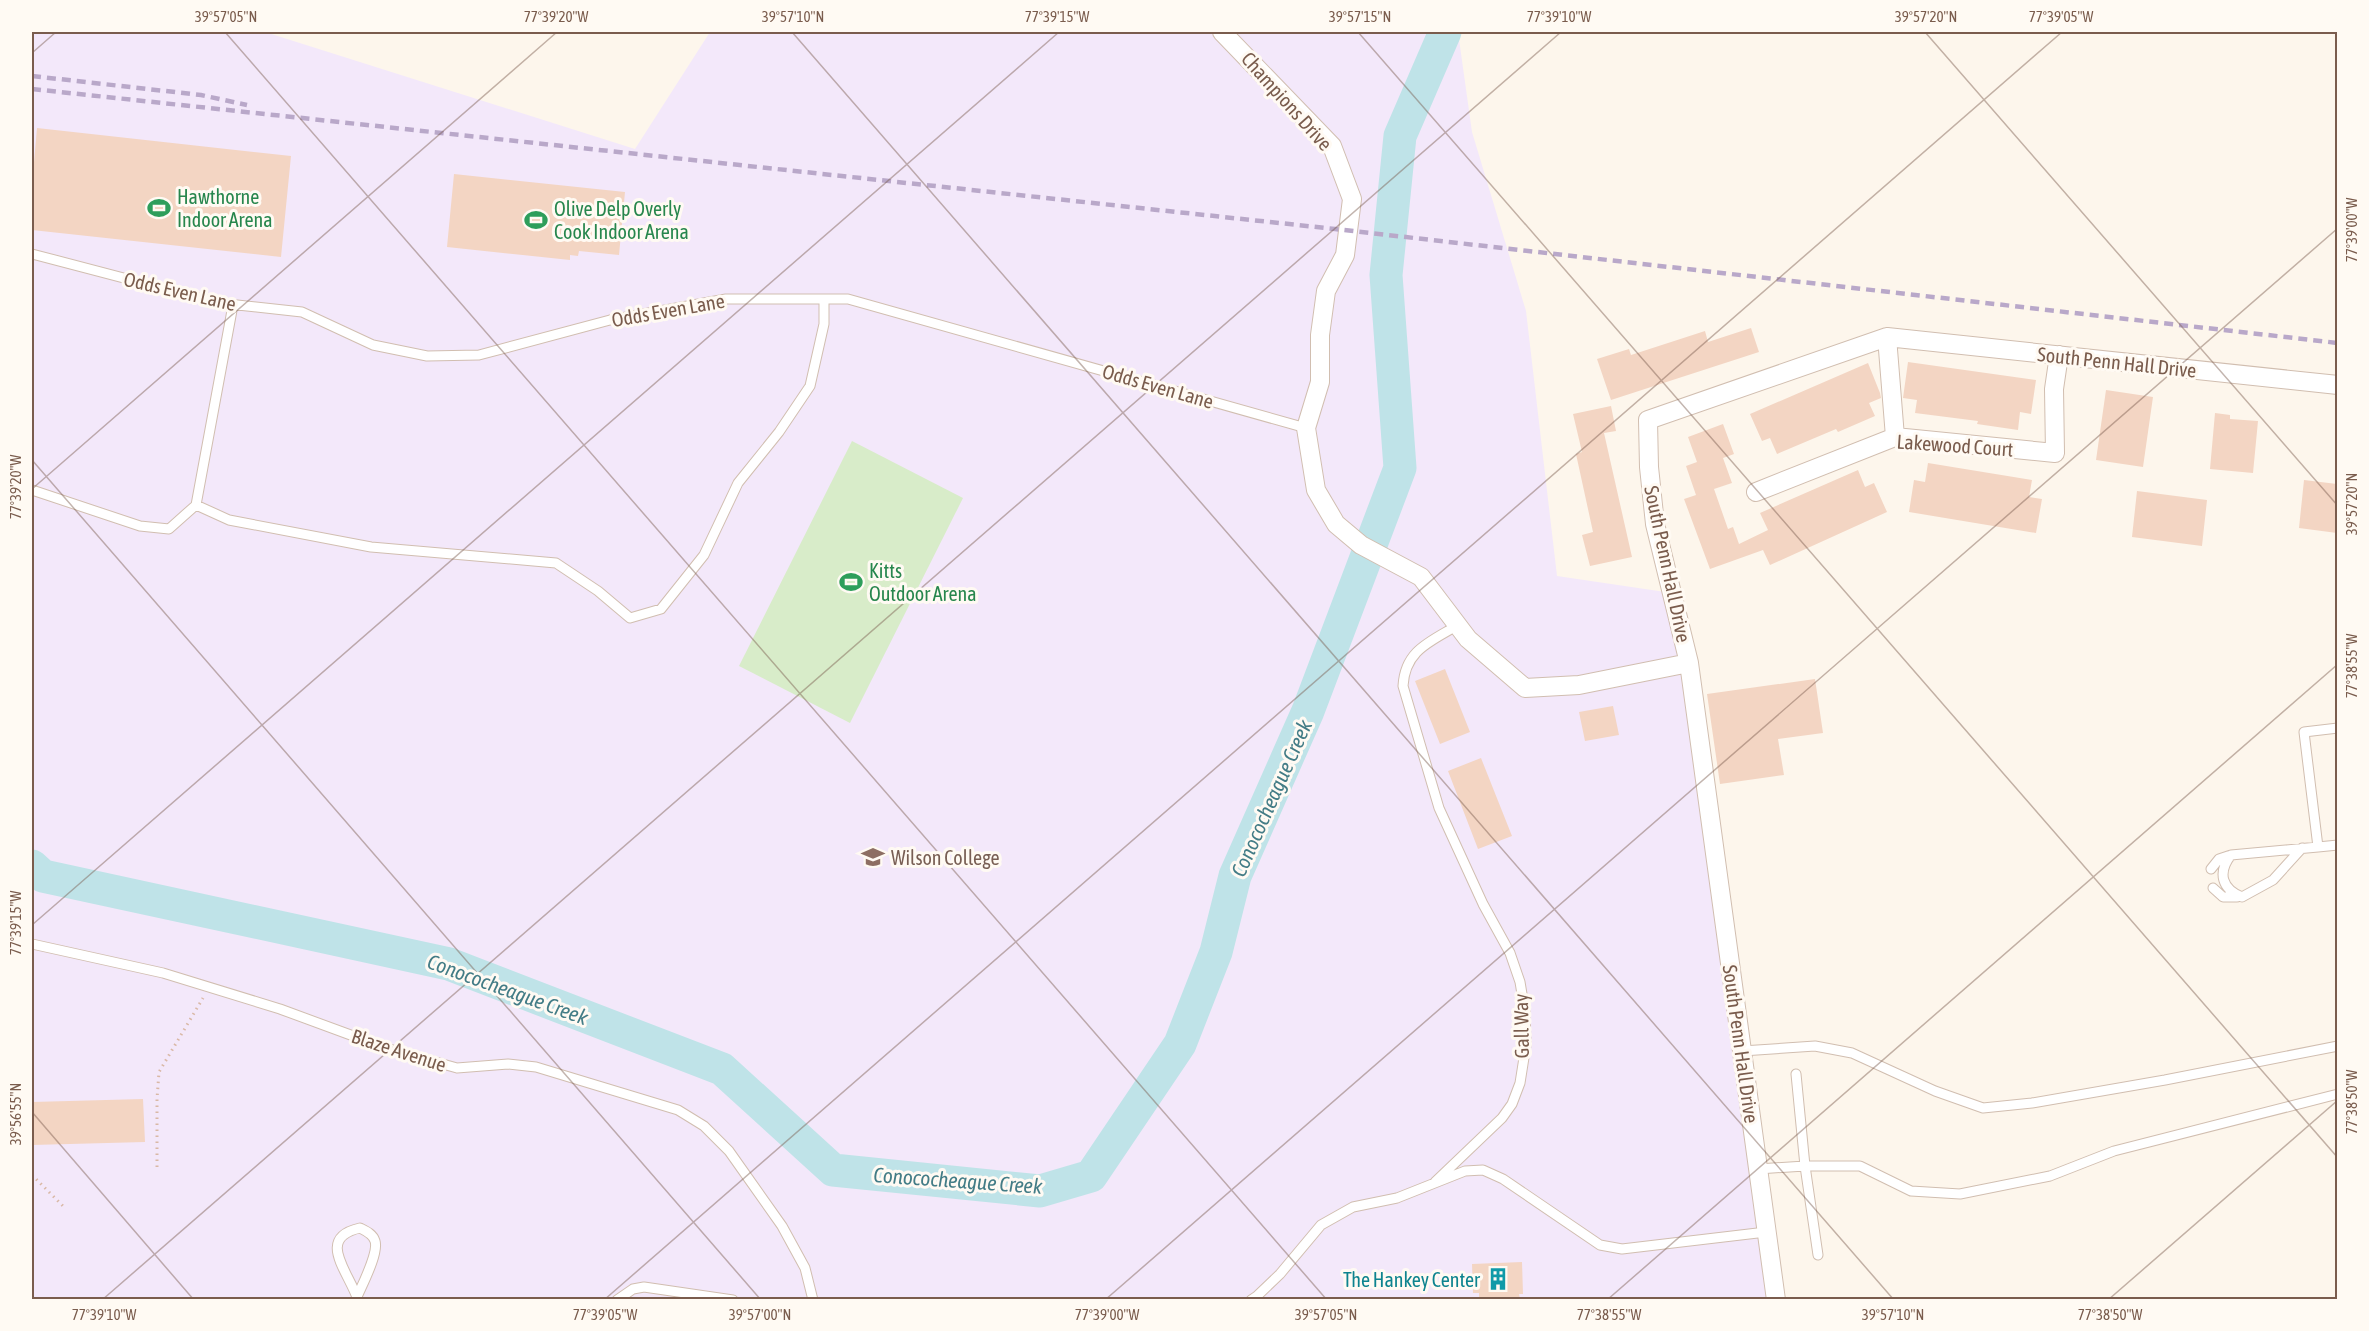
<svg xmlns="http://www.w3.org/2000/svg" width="2369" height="1331" font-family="'Asap Condensed',sans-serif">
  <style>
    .education { fill: #f3e8fa }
    .green { fill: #d8ecc9 }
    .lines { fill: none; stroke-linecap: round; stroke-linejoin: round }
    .river { stroke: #bfe3e8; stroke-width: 33 }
    .building { fill: #f3d5c3 }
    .lane-casing { stroke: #d1beb0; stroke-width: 11 }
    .street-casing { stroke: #d1beb0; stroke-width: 20 }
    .path { stroke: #d9b8a5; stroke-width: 3; stroke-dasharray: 1.5 4.5; stroke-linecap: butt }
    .lane { stroke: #fff; stroke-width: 9 }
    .street { stroke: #fff; stroke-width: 18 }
    .rail { stroke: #b9a8c9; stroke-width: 4.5; stroke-dasharray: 9 6; stroke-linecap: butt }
    .ticks { fill: none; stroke: #7a5c4d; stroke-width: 1.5; stroke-opacity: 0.45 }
    .labels { text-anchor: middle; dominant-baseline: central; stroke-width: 6; stroke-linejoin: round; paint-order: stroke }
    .street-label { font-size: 20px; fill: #7a5c4d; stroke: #fffaf3 }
    .leisure-label { font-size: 20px; fill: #27864d; stroke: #fffaf3; text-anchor: start }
    .education-label { font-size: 20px; fill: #785e54; stroke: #fffaf3; text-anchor: start }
    .culture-label { font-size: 20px; fill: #0d838f; stroke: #fffaf3; text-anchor: end }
    .water-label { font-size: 21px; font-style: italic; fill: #437c86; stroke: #fffaf3 }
    .neatline { fill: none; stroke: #7a5c4d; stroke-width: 2 }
    .ticks-label { font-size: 15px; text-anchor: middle; fill: #7a5c4d }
  </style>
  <rect width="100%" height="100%" fill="#fdf6ec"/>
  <path class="education" d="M32,32H265L635,149L710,32H1458L1472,132L1526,311L1557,576L1672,593L1776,1299H32Z"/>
  <path class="green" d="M852,441L963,498L850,723L739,666Z"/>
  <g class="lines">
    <path class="river" d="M32,866L43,876L449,964L722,1069L833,1170L1040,1191L1091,1176L1180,1044L1216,952L1235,876L1308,711L1400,468L1386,275L1400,136L1445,32"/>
  </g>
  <path class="building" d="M37,128L291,156L281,257L32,230V185Z
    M454,174L625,192L619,255L579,251L578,256L570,255V260L447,247Z
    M1751,328L1759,352L1611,400L1597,359L1629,349L1631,355L1705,331L1708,342Z
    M1908,362L2036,380L2031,414L2020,412L2018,430L1977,424L1978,421L1915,413L1917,400L1903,398Z
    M1868,363L1880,393L1881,398L1869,403L1875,416L1838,432L1836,429L1777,454L1770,438L1762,441L1750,414Z
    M2106,390L2153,397L2143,467L2096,460Z
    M1611,406L1616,431L1604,433L1632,557L1590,566L1582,535L1593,532L1576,454L1582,452L1573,414Z
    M2215,413L2230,415V419L2258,421L2253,473L2210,469Z
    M1723,424L1734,454L1723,458L1732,483L1714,489L1728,529L1733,527L1739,544L1768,530L1760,513L1858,470L1865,487L1874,483L1887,512L1770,565L1763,550L1710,569L1684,499L1696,495L1686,466L1697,462L1688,437Z
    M1928,463L2032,480L2029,497L2042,499L2036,533L1909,512L1914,480L1925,482Z
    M2304,480L2337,484V533L2299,528Z
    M2137,491L2207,500L2202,546L2132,537Z
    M1445,669L1470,732L1440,744L1415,681Z
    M1815,679L1823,733L1778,739L1784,775L1720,784L1707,694Z
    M1613,706L1619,735L1585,741L1579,712Z
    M1481,758L1512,836L1478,849L1448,771Z
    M143,1099L145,1142L32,1145V1102Z
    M1522,1262L1523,1294H1519L1520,1299H1479V1293H1473L1472,1264Z"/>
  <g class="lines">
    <g class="lane-casing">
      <path id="lane" d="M32,254L219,303L302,312L373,345L427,356L479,355L610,320L726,299H848L1306,428
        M32,490L140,526L169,529L196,505L233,305
        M196,505L229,520L371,547L556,563L598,591L630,618L661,609L704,555L738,483L779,432L810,386L824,324V299
        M2338,728L2304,732L2318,847L2338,845
        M2302,848L2273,880L2242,897C2222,889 2217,873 2231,855L2318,847
        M2211,869L2219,859L2231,855
        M2213,888L2223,897H2237
        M32,944L163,973L280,1009L386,1048L457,1068L508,1064L536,1067L678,1110L704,1126L729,1151L782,1226L805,1268L813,1300
        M1742,1051L1815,1046L1852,1053L1935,1091L1983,1108L2032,1103L2165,1080L2338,1046
        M1796,1074L1805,1166L1818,1255
        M1758,1169L1805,1166H1860L1911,1191L1960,1194L2050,1176L2114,1151L2338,1094
        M1435,1182L1502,1118L1512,1104L1520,1083L1526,1045L1525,1012L1520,982L1510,953L1483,904L1439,808L1403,686C1405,650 1430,642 1458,625
        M357,1297C362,1285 379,1253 375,1241C373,1234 366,1231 360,1228C315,1238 349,1272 358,1300
        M617,1300L633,1289L644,1287L733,1300
        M1251,1300L1257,1296L1280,1274L1321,1225L1353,1207L1397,1198L1465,1171L1483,1170L1503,1179L1600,1245L1622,1249L1766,1232"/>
    </g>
    <g class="street-casing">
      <path id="street" d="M1222,32L1332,146L1352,199L1345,255L1326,291L1320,335V382L1306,428L1316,490L1336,524L1361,545L1421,577L1468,639L1525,688L1579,685L1689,663
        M1887,337L1895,437
        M1756,492L1895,437L2055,453L2054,389L2059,355
        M1776,1300L1689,663L1655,524L1649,467L1648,420L1887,337L2338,385"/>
    </g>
    <path class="path" d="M157,1167V1099L159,1072L203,998
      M32,1175L63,1206"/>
    <use href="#lane" class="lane"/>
    <use href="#street" class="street"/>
    <path class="rail" d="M32,76L201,95L247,105
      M32,89L1335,229L2338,343"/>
  </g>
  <path class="ticks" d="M225,32L1327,1300M792,32L1894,1300M1358,32L2338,1158M1925,32L2338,506M32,53L56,32M32,460L761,1300M32,489L557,32M32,925L1059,32M32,1112L194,1300M102,1300L1561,32M604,1300L2062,32M1105,1300L2338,228M1607,1300L2338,664M2108,1300L2338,1100"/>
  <defs>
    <g id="stadium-bare" transform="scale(1.8)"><path d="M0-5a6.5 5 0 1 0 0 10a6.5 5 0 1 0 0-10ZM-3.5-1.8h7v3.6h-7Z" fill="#2e9e5b" stroke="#fffaf3" stroke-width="2.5" paint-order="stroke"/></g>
    <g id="university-bare" transform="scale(1.8)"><path d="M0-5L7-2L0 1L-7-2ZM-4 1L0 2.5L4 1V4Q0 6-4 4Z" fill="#8d6e63" stroke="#fffaf3" stroke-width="2.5" paint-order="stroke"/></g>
    <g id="building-bare" transform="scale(1.8)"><path d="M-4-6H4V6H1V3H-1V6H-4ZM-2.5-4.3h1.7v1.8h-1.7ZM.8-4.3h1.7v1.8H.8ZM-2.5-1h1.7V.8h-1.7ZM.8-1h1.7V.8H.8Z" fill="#0f9aa8" stroke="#fffaf3" stroke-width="2.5" paint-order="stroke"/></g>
  </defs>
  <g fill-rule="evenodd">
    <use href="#stadium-bare" x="159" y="208"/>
    <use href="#stadium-bare" x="536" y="220"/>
    <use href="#stadium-bare" x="851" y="582"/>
    <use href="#university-bare" x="873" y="857"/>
    <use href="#building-bare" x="1498" y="1279"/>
  </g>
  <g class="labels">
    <g class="street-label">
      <text transform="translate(1287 101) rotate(48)">Champions Drive</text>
      <text transform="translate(180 291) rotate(13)">Odds Even Lane</text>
      <text transform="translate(668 310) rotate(-10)">Odds Even Lane</text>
      <text transform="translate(2117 362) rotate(6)">South Penn Hall Drive</text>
      <text transform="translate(1158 386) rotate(16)">Odds Even Lane</text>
      <text transform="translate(1955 445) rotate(4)">Lakewood Court</text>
      <text transform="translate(1668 564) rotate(78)">South Penn Hall Drive</text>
      <text transform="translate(1521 1026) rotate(-91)">Gall Way</text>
      <text transform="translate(1741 1044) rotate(82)">South Penn Hall Drive</text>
      <text transform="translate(399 1050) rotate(18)">Blaze Avenue</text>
    </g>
    <g class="leisure-label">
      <text x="177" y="196">Hawthorne<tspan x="177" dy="23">Indoor Arena</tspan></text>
      <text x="554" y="208">Olive Delp Overly<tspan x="554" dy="23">Cook Indoor Arena</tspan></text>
      <text x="869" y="570">Kitts<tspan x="869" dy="23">Outdoor Arena</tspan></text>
    </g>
    <g class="education-label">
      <text x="891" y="857">Wilson College</text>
    </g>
    <g class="culture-label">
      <text x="1480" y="1279">The Hankey Center</text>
    </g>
    <g class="water-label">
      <text transform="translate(1271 798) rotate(-66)">Conococheague Creek</text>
      <text transform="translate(508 989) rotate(20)">Conococheague Creek</text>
      <text transform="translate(958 1180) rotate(4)">Conococheague Creek</text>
    </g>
  </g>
  <rect width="2369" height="1331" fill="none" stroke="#fffaf3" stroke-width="66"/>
  <rect x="33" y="33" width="2303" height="1265" class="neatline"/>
  <g class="ticks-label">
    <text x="226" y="22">39°57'05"N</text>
    <text x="556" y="22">77°39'20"W</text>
    <text x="793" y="22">39°57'10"N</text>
    <text x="1057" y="22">77°39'15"W</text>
    <text x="1360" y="22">39°57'15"N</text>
    <text x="1559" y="22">77°39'10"W</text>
    <text x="1926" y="22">39°57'20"N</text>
    <text x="2061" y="22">77°39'05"W</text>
    <text transform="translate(2352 230) rotate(-90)" y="5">77°39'00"W</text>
    <text transform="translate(16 487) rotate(-90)" y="5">77°39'20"W</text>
    <text transform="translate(2352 504) rotate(-90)" y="5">39°57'20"N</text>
    <text transform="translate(2352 666) rotate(-90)" y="5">77°38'55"W</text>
    <text transform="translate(16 923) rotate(-90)" y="5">77°39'15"W</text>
    <text transform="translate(2352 1102) rotate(-90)" y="5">77°38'50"W</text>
    <text transform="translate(16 1114) rotate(-90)" y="5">39°56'55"N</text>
    <text x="104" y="1320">77°39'10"W</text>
    <text x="605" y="1320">77°39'05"W</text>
    <text x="760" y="1320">39°57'00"N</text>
    <text x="1107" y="1320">77°39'00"W</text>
    <text x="1326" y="1320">39°57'05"N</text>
    <text x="1609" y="1320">77°38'55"W</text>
    <text x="1893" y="1320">39°57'10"N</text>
    <text x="2110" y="1320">77°38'50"W</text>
  </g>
</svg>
